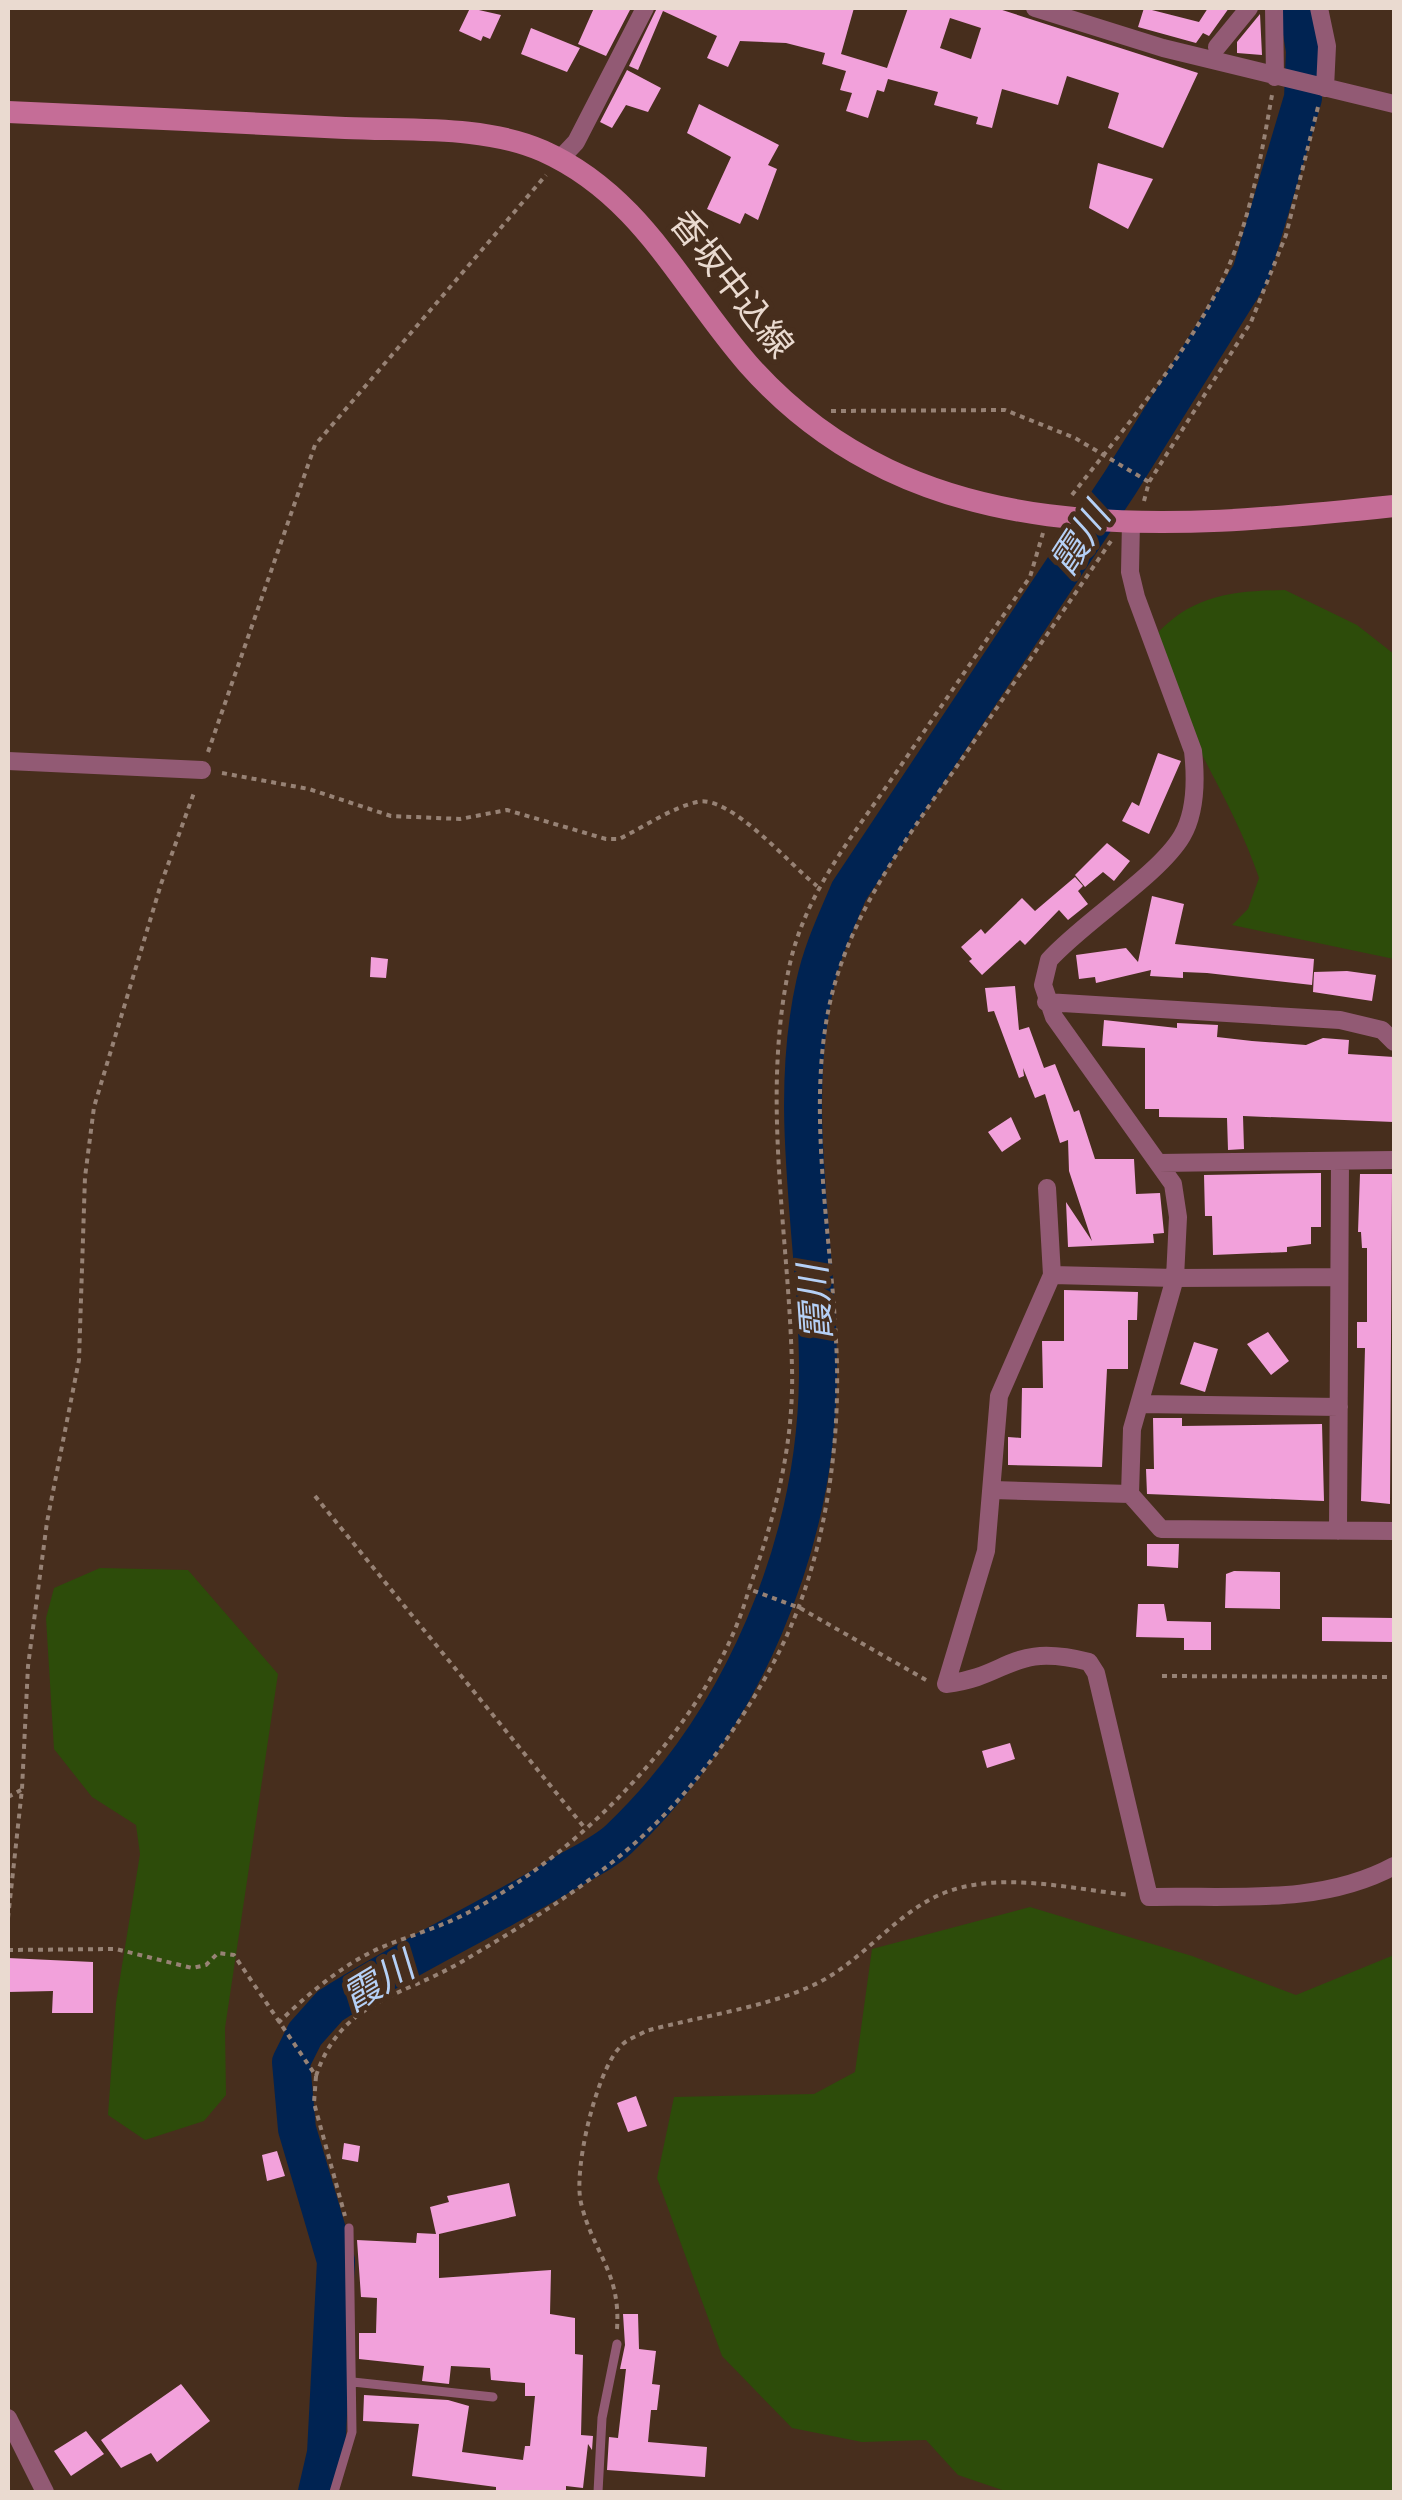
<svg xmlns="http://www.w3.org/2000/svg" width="1402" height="2500" font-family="'Noto Sans','Noto Sans JP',sans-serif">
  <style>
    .green { fill: #2d4c0a }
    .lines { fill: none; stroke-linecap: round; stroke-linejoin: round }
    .river { stroke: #002352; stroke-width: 38 }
    .building { fill: #f2a1db; fill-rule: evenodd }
    .path { stroke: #978275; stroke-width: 4; stroke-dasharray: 5 5; stroke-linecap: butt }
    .lane { stroke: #925a74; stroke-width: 9 }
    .street { stroke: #925a74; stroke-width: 18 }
    .secondary { stroke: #c56d97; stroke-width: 22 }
    .labels { text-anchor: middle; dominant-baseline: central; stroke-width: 10; stroke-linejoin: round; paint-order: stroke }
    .street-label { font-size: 35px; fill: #eadad0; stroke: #472e1d }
    .water-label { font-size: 38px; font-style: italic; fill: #b5d0f6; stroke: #472e1d }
  </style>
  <rect width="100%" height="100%" fill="#472e1d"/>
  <path class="green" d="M1285,590L1357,625L1394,654V959L1232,925L1248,909L1259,878C1231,794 1175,723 1154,637C1191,595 1232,591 1285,590Z
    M100,1568L188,1570L278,1674L225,2028L226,2095L204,2121L145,2140L108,2115L116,2003L140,1854L136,1825L92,1797L54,1749L46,1618L54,1588Z
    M1030,1907L1192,1956L1296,1995L1394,1955V2492H1008L958,2475L926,2440L862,2442L792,2428L722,2356L657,2178L674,2097L814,2094L855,2072L872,1949Z"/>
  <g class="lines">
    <path class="river" d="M317,2492L326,2453L336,2261L297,2129L291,2062L305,2034L330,2006C403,1959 481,1923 555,1879C575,1866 602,1855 619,1839C742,1722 816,1546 818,1377C819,1246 786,1114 815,984C822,951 836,922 849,891L1120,483L1251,273L1303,98L1305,51L1298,8"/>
  </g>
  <path class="building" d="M470,8L501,15L490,39L483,36L481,41L459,31Z
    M594,8H631L606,56L578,44Z
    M657,8H854L841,54L887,68L908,8H996L1198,73L1163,148L1108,128L1119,93L1067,76L1058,105L1002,89L992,128L976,124L978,117L934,105L938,92L888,79L884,92L877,90L868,118L846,111L852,93L840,90L846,71L822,64L825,53L786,43L740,41L728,67L707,58L717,36L663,11L638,70L629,66ZM950,18L981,28L971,59L940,48Z
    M1144,8L1199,22L1208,8H1229L1209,36L1203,33L1196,43L1138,27Z
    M1260,14L1262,55L1237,53V42Z
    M531,28L580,48L567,72L521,54Z
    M627,70L661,88L648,112L626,105L612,128L600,122Z
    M699,104L779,145L768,165L777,169L758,220L745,213L740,224L707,209L731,157L687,133Z
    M1098,163L1153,179L1128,229L1089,208Z
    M1158,753L1181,761L1149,834L1122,821L1132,802L1139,806Z
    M1107,843L1130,861L1114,881L1103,872L1085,887L1075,875Z
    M1075,877L1083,886L1078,891L1088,904L1068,920L1059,910L1025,945L1020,940L982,975L969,961L972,959L961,947L981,929L985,934L1022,898L1035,911Z
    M1152,896L1184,904L1175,944L1314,959L1312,985L1207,973L1183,972V978L1150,976L1151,970L1096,983L1095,977L1079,979L1076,955L1126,948L1138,962Z
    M371,957L388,959L386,978L370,977Z
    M1347,971L1376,975L1372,1001L1313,992L1314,972Z
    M1015,986L1019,1030L1029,1027L1044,1068L1055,1064L1074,1112L1079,1110L1095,1159H1134L1136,1194L1160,1193L1164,1233L1153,1234L1154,1243L1068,1247L1066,1202L1092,1241L1069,1171L1068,1140L1060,1143L1045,1094L1035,1098L1023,1068L1024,1076L1019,1078L994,1011L988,1012L985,988Z
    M1104,1020L1177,1028V1023L1218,1025L1217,1037L1252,1041L1306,1045L1323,1038L1349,1040L1348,1054L1394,1057V1122L1243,1116L1244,1149L1228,1150L1227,1118L1159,1117V1109H1145V1048L1102,1046Z
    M1011,1117L1021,1139L1002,1152L988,1132Z
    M1321,1173V1227H1311V1244L1287,1247V1252L1213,1255L1212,1216H1205L1204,1175Z
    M1360,1174H1392L1390,1504L1361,1501L1365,1348H1357V1322H1367V1248H1362L1361,1232H1358Z
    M1064,1290L1138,1292L1137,1320H1128V1369H1107L1102,1467L1008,1465V1437L1021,1438L1022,1388H1043L1042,1341H1064Z
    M1268,1332L1289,1361L1271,1375L1247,1344Z
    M1194,1342L1218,1349L1205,1392L1180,1384Z
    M1153,1418H1182V1426L1322,1424L1324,1501L1147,1494L1146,1469H1154Z
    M1147,1544H1179L1178,1568L1147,1566Z
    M1234,1571L1280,1572V1609L1225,1608L1226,1574Z
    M1138,1604H1164L1167,1621L1211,1622V1650H1184V1638L1136,1637Z
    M1322,1617L1394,1618V1642L1322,1641Z
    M1010,1743L1015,1759L987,1768L982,1751Z
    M8,1958L93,1962V2013H52L53,1991L8,1992Z
    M636,2096L647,2126L628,2132L617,2103Z
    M344,2143L360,2146L358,2162L342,2159Z
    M277,2151L285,2176L267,2181L262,2155Z
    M509,2183L516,2216L439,2234V2278L551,2270L550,2314L575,2318V2354L583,2355L581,2435L593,2436L592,2450L588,2444L583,2488L566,2486V2492H496V2487L412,2476L419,2424L363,2421L364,2395L448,2400L469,2406L462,2452L523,2460L525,2446H530L535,2396H525V2383L491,2380L490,2368L451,2366L449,2384L422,2381L424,2366L359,2359V2333H376L377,2298L361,2297L357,2240L416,2243L417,2233L436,2234L430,2207L449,2202L447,2196Z
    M623,2314H638L639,2349L656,2351L652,2384L660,2385L657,2410H651L648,2442L707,2447L705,2477L607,2470L609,2437L618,2438L626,2369H620L625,2345Z
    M181,2384L210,2421L157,2462L151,2453L121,2468L101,2440Z
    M86,2431L104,2454L71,2476L54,2451Z"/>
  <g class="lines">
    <path class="path" d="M831,411L1005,410L1075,438L1149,482
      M1072,495C1125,427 1184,359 1222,281C1250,223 1261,157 1272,95
      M1144,501L1149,482L1251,322L1286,235L1318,107
      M208,752L315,445L546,175
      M222,773L309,789L391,816L460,819L507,810L606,839H619C644,827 671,808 697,802C730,794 790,865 817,886
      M315,1496L584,1827
      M1162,1676L1394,1677
      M926,1680L800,1608L749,1589C775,1517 794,1445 792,1368C789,1234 761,1100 789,968C804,895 852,837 893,777C939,710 984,643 1030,577L1043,533
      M8,1797L21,1790
      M8,1918L22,1789L28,1666L47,1522L79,1360L85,1177L94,1107L161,884L195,790
      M8,1950L116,1949L192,1968L206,1965L218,1953L234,1955L316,2076L314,2103L345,2216
      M278,2023C308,1994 343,1964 382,1947C412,1935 444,1926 473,1910C588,1847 714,1716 749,1589
      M316,2076C341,2000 402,1997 463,1961C512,1932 565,1900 610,1864C680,1809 736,1735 777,1656C825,1563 842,1444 836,1340C831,1234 807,1112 829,1007C849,912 910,834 964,756C1013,684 1062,613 1111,541
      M617,2329C621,2272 593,2253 581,2203C573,2170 596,2072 620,2047C626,2039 638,2036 646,2031C697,2017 762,2008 809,1987C857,1967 888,1921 933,1898C991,1868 1069,1889 1130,1895"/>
    <path class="lane" d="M353,2382L493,2397
      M334,2492L352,2432L349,2228
      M598,2492L602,2418L617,2344"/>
    <path class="street" d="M1035,8L1163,48L1394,104
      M1274,8L1275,77
      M1319,8L1327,46L1325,88
      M1217,47L1249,8
      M560,159L576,142L645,8
      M1131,521L1130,572L1136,597L1193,751C1196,778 1196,812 1182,836C1159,875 1083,922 1049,960L1043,985L1054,1017L1173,1184L1178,1217L1175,1278L1052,1275L999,1396L986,1551L946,1684C1011,1676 1010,1642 1089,1662L1096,1673L1149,1897C1232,1895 1320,1906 1394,1866
      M8,761L202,770
      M1046,1002L1340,1020L1382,1030L1394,1042
      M1158,1163L1394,1160
      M1047,1188L1052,1275
      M1339,1277L1175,1278L1132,1429L1130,1494L1161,1529L1394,1531
      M1142,1404L1339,1407
      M993,1490L1130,1494
      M1338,1531L1340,1161
      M8,2418L45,2492"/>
    <path class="secondary" d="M8,112C120,117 233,122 345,128C409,131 484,125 543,151C641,195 681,287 748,364C916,554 1166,530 1394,506"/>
  </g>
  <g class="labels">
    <g class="street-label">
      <text transform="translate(733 283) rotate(52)">香坂中込線</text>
    </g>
    <g class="water-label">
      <text transform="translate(1078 538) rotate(-57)">霞川</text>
      <text transform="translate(813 1303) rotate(-94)">霞川</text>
      <text transform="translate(377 1980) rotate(-31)">霞川</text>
    </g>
  </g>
  <rect width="1402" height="2500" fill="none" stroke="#eadad0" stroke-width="20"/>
</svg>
